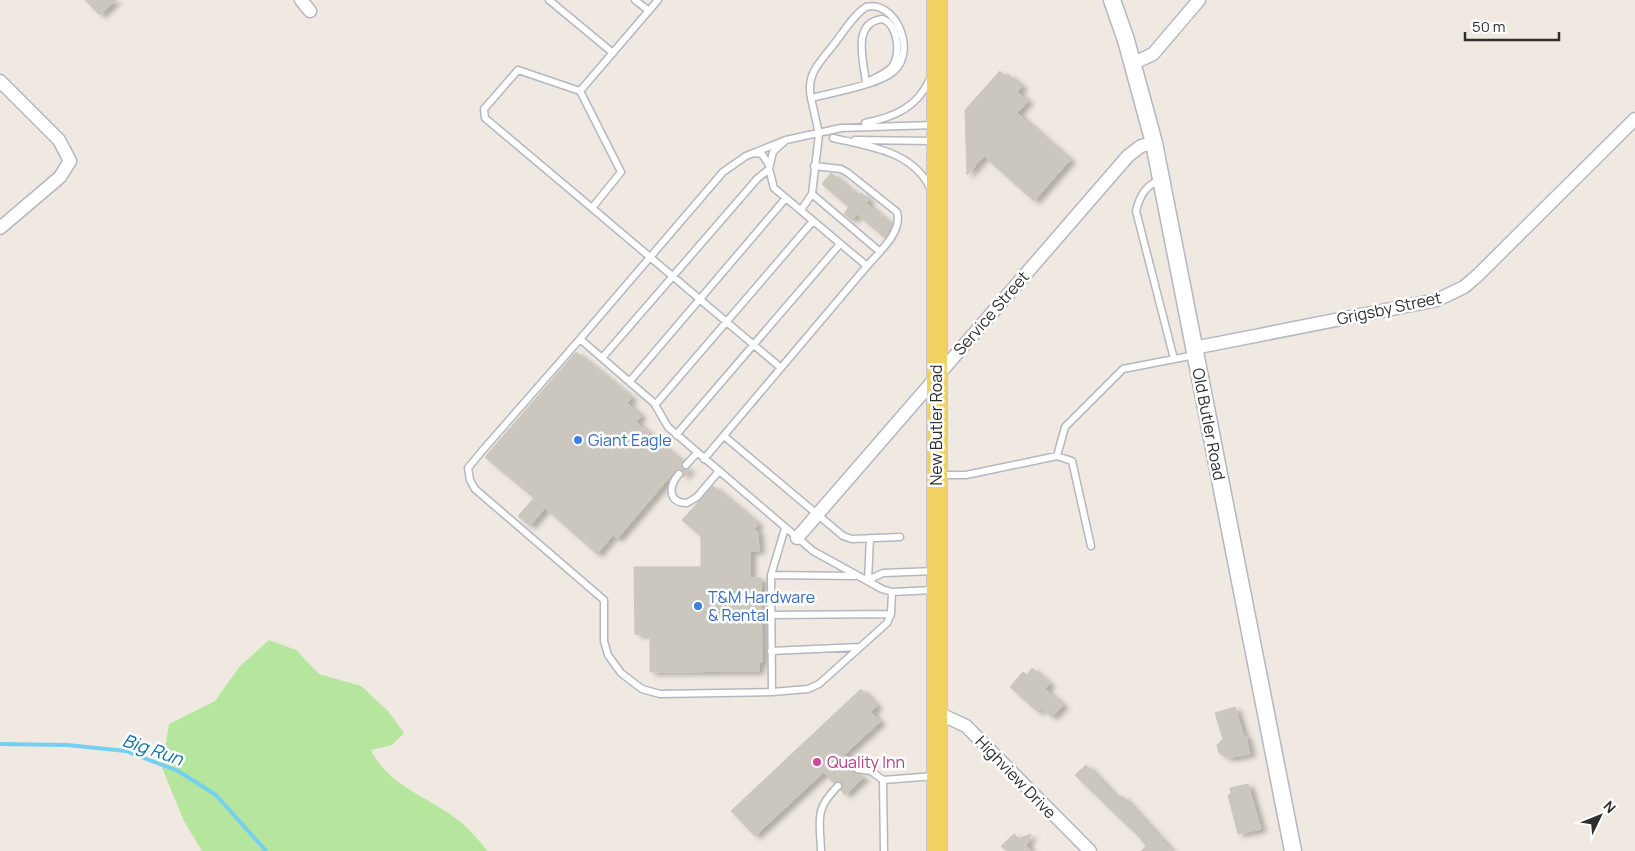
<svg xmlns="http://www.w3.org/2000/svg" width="1635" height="851" font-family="Manrope,sans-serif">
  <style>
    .green { fill: #b6e59e }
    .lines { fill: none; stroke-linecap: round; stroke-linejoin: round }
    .stream { stroke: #75cff0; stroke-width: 4 }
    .building { fill: #cbc7bf; stroke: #cbc5ba; filter: url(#shadow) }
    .service-casing { stroke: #b4b7c1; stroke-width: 9 }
    .minor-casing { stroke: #b4b7c1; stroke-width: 15 }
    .tertiary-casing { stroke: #b4b7c1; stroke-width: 19 }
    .primary-casing { stroke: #c9c9c9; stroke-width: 22 }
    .service { stroke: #fff; stroke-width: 6 }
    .minor { stroke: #fff; stroke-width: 12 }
    .tertiary { stroke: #fff; stroke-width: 16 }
    .primary { stroke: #f2d163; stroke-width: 20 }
    .shop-dot { fill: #3f7fe0; stroke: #fff; stroke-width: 2 }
    .hotel-dot { fill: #d1479c; stroke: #fff; stroke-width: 2 }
    .labels { text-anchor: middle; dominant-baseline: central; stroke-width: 5; stroke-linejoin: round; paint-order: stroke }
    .street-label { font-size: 16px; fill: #2e2e2e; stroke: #fff }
    .shop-label { font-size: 16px; fill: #366cbe; stroke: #fff; text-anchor: start }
    .hotel-label { font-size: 16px; fill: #b23c85; stroke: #fff; text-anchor: start }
    .water-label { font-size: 18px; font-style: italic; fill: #0d6fa3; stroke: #fff }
  </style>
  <defs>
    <filter id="shadow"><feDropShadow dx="5.5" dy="3" stdDeviation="2.5" flood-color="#0004"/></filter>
  </defs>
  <rect width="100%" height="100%" fill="#efe9e1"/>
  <path class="green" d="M269,640L296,650L319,674L361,686L388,711L404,733L392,745L371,750C388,786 429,797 458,820C469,828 479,841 488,851H202L184,821L162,768L169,724L215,701L240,666Z"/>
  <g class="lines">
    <path class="stream" d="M0,744L67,745L126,751L178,771L216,795L266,851"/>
  </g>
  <path class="building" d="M85,0H116L100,15Z
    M1000,71L1006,77L1008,74L1022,87L1017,92L1028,101L1017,113L1070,160L1034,201L984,156L967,175L965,110Z
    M831,173L858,196L861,193L869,200L866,203L892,225L885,238L857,214L852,220L844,214L849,207L822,184Z
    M576,352L632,398L627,403L641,416L636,422L682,462L683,469H690L683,477L682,470L675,471L617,539L613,535L597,554L545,508L530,526L518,516L534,498L485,457Z
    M713,486L758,524L754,529L758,532L759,551H750V578H761L762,662H759V671L650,672V635L635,634L634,567H701V536L682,520Z
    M1032,668L1050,684L1045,689L1063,705L1052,717L1041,708L1038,712L1010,687L1023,672L1027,675Z
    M861,689L877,706L871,712L880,722L844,755L854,765V773L864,777L845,795L841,790L842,783H834L824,772L755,836L731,811Z
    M1235,707L1244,737L1246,736L1250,754L1228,758L1219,753L1217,745L1223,739L1215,713Z
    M1086,765L1118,799L1122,796L1172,851H1141L1146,846L1139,837L1075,775Z
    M1248,784L1261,829L1238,834L1228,795L1231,794L1230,788Z
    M1014,834L1019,839L1031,834L1026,845L1032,851H1007L1001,846Z"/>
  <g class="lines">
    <g class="service-casing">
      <path id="service" d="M549,0L613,53
        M635,0L649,11
        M882,19C898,23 902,56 891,68C885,74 874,78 866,83C864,62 851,23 882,19Z
        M580,91L658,0
        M865,123C894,117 917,108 930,79
        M833,138C868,146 913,151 930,188
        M786,140L746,156L723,172L580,339L654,403L668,427L813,551L882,589L892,592L934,590
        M855,140L935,141
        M754,153L762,154L769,165
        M814,166L841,169L848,173L897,212C903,232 878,253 867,266
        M1160,179C1145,187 1140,195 1136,211L1174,359
        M812,194L879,251
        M592,208L485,118L484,109L518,70L580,91L621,172L592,208L781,368
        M801,210L812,194L819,134L811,98C831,93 881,84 894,71C917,51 896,0 866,7C852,16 842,35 831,48C818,64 806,76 811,98
        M580,339L482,451L468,468L470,480L475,489L604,600V641L608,655L621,673L642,689L660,694L772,692
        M602,358L757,179L769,169
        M630,381L786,198
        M655,405L813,221
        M676,435L840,244
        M724,436L843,536L852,539L900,537
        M1057,456L1065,427L1123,369L1195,355
        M704,459L867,266L774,188L769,169L773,152L786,140L841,128L934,125
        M686,465L697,453
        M679,474C669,485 667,503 687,503L697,497L719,471
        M940,475H966L1057,456L1072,461L1091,546
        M785,528L771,575L772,692L808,689L819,684L887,623L891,614L892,592
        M771,575L854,576
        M868,580L883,573L935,571
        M868,580L870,538
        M771,615L891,614
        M771,651L860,647
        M857,769L871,771L883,780
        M821,851C820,819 814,810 838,786
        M884,851L883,780L935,776"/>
    </g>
    <g class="minor-casing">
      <path id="minor" d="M301,0L310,11
        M1132,64L1153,54L1199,0
        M0,81L59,140L70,161L60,177L0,228
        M1194,348L1437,300L1464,287L1478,275L1635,119
        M797,538L1128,156L1141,146L1154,143
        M936,712L966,726L1090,851"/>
    </g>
    <g class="tertiary-casing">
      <path id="tertiary" d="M1112,0L1126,40L1154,143L1293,851"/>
    </g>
    <g class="primary-casing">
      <path id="primary" d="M937,851V0"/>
    </g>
    <use href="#service" class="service"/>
    <use href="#minor" class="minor"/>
    <use href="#tertiary" class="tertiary"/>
    <use href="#primary" class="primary"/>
  </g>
  <g class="shop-dot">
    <circle cx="578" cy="440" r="5"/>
    <circle cx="698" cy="606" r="5"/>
  </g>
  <circle class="hotel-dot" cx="817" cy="762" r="5"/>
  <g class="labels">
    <g class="street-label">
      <text transform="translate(1389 308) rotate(-12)">Grigsby Street</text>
      <text transform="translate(991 313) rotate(-49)">Service Street</text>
      <text transform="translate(1209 424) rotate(79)">Old Butler Road</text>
      <text transform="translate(936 425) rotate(-90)">New Butler Road</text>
      <text transform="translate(1016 777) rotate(46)">Highview Drive</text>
    </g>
    <g class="shop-label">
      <text x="588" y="440">Giant Eagle</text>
      <text x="708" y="597">T&amp;M Hardware<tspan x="708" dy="18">&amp; Rental</tspan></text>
    </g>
    <g class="hotel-label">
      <text x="827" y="762">Quality Inn</text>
    </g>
    <g class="water-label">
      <text transform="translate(153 749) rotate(19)">Big Run</text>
    </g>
  </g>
  <g transform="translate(1600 816) rotate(47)" stroke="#ffffff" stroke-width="4" paint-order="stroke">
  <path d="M0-4L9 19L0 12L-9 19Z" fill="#2e2e2e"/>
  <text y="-8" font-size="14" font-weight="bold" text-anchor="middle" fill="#2e2e2e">N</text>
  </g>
  <path d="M1465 32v8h94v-8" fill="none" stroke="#2e2e2e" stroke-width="2.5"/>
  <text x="1472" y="32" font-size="15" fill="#2e2e2e" stroke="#ffffff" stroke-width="4" paint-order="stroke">50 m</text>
</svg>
